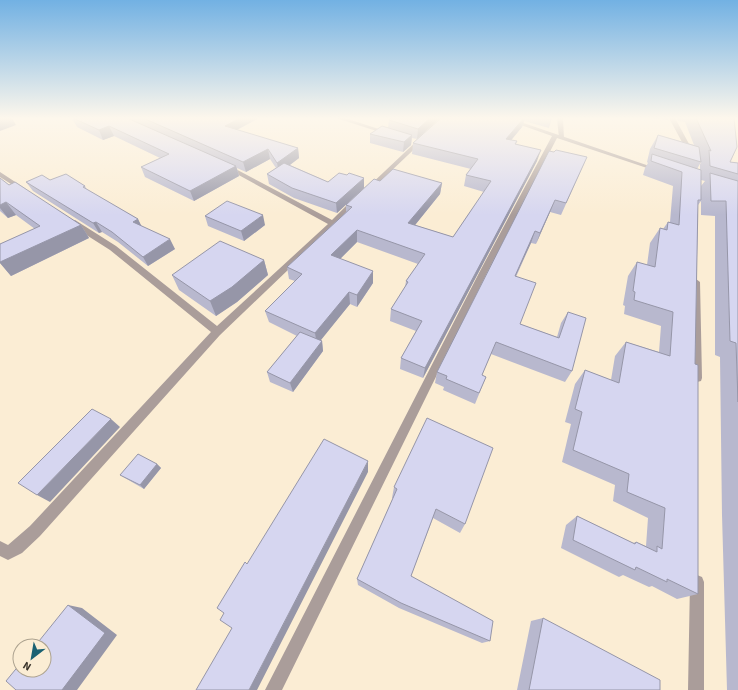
<svg xmlns="http://www.w3.org/2000/svg" width="738" height="690" font-family="'Source Sans 3',sans-serif">
  <style>
    .lines { fill: none; stroke-linecap: round; stroke-linejoin: round }
    .lane { fill: #aa9d9a; fill-rule: evenodd }
    .street { fill: #aa9d9a; fill-rule: evenodd }
    .wall { fill: #b8b8ce; fill-rule: evenodd }
    .shaded-wall { fill: #9696a8 }
    .building { fill: #d6d6f0; stroke: #9696a8 }
  </style>
  <rect width="100%" height="100%" fill="#fbedd4"/>
  <g class="lines">
    <path class="lane" d="M557,118H563L564,139L559,138Z"/>
    <path class="street" d="M336,118H345L391,133L386,134Z
      M501,118H509L661,170L656,171L557,138L487,273L282,690H265L479,273L552,136Z
      M669,118H675L695,155L694,156L689,155Z
      M421,137L426,138L371,190H367V188Z
      M224,165H228L332,220L353,199H356L360,201L220,335L40,536L22,553L8,560L0,556V541L8,545L30,526L211,332L110,250L69,224V220H75L116,246L217,326L328,224L224,167Z
      M0,172L26,189V191H22L0,177Z
      M696,279L700,282L702,378L701,381L697,382L693,381L692,378V282Z
      M697,575L702,577L704,582V690H688L690,582L692,577Z"/>
  </g>
  <path class="wall" d="M72,118H259L237,130L298,148L299,158L290,165L328,182L347,175L364,178V188L337,213L294,198L269,184L267,174L276,168L270,159L246,172L237,168L239,176L194,201L145,177L141,167L160,158L114,136L103,140L77,127Z
    M391,118H440L417,139L412,138L411,145L403,152L370,143V134L388,128L389,120Z
    M441,118H552L549,128L524,121L522,127L511,140L517,141L516,144L537,161L423,378L400,369L401,358L416,331L390,321L391,309L405,287L406,281L418,264L357,242L340,259L373,283L357,307L350,304L320,340L322,341L323,351L293,392L270,382L267,372L297,336L269,322L265,311L295,281L289,279L287,267L346,212V205L380,181L442,183L440,194L415,225L453,237L484,192L464,186L466,175L471,169L412,154L413,143Z
    M647,118H670L668,120Z
    M676,118H734L730,162L738,163V690H727L722,515L720,357L715,355V216L701,215V201L698,205L695,364L698,594L677,599L652,586L649,587L623,575L619,577L561,548L566,525L577,516L633,543L636,542L646,546L648,518L613,501L615,485L562,462L571,424L565,422L575,384L585,370L611,380L615,356L626,342L659,352L661,326L624,314L625,306L623,305L628,276L637,262L647,265L650,243L660,228L663,229L668,222H670L673,186L643,175L645,168L648,163L647,162L650,149L658,135L694,145L685,122L678,121ZM701,162V163L700,164V170L697,169ZM701,180L705,181L701,186Z
    M554,152L587,157L561,215L550,212L536,244L531,243L516,277L520,324L557,337L561,323L568,312L572,371L565,382L491,354L482,375L486,377L475,404L443,390L444,387L435,383L437,372Z
    M0,178L9,185L81,225L89,238L11,276L0,263V244L35,229L16,215L8,218L0,211Z
    M50,180L85,186L87,190L138,219L141,226L175,249L148,266L118,242L102,232L99,233L33,191L26,182Z
    M205,216L265,225L244,241L208,226Z
    M264,260L268,275L237,302L216,316L179,290L172,275Z
    M157,464L161,468L144,489L125,478L120,475Z
    M394,487L465,524L460,533L433,518L411,576L490,641L482,643L399,608L358,585L357,579L393,498H392Z
    M543,618L660,690H517L531,621Z"/>
  <path class="shaded-wall" d="M0,118H12L16,125L0,131Z
    M240,118H259L227,135L225,126Z
    M430,118H440L417,139L418,129Z
    M524,118H525L522,127L503,150L506,139Z
    M109,126L114,136L103,140L99,130Z
    M412,135L411,145L403,152L404,142Z
    M298,148L299,158L279,173L277,163Z
    M268,149L270,159L246,172L243,162Z
    M541,150L537,161L423,378L425,368Z
    M236,166L239,176L194,201L190,191Z
    M364,178V188L337,213L336,203Z
    M442,183L440,194L407,235L408,223Z
    M555,200L550,212L536,244L540,233Z
    M6,202L16,215L8,218L0,208V205Z
    M263,215L265,225L244,241L241,231Z
    M138,219L143,229L133,222Z
    M96,222L102,232L99,233L93,223Z
    M81,225L89,238L11,276L0,263V262Z
    M357,230V242L332,267L331,255Z
    M535,231L531,243L510,288L515,276Z
    M170,239L175,249L148,266L143,257Z
    M264,260L268,275L237,302L216,316L210,301Z
    M373,271V283L357,307V295Z
    M349,292L350,304L317,345L315,333Z
    M322,341L323,351L293,392L290,383Z
    M111,419L120,427L50,502L37,495Z
    M368,461V472L257,690H249Z
    M157,464L161,468L144,489L140,485Z
    M68,605L82,608L117,635L77,690H62Z"/>
  <path class="building" d="M73,118H127L236,166L190,191L141,167L169,154L109,126L99,130Z
    M143,118H240L225,126L298,148L277,163L268,149L243,162Z
    M391,118H430L418,129L389,120Z
    M441,118H524L506,139L517,141L515,144L541,150L425,368L401,358L422,321L391,309L408,282L406,281L425,254L357,230L331,255L373,271L357,295L349,292L315,333L265,311L302,274L287,267L352,207L346,205L374,179L380,181L393,169L442,183L408,223L453,237L491,181L466,175L478,159L413,143Z
    M696,118H734L737,147L730,162L738,163V174L710,166L709,150L711,151Z
    M382,126L412,135L404,142L370,134Z
    M658,135L699,147L701,162L654,148Z
    M556,150L587,157L566,203L555,200L540,233L535,231L515,276L536,283L520,324L559,338L568,312L586,318L572,371L496,342L482,375L486,377L479,393L446,379L447,376L437,372L549,151L554,152Z
    M652,154L701,170V200H698L695,364L698,365V594L667,579V582L636,567L635,570L573,540L577,516L635,544L636,542L657,552V546L662,549L665,508L627,492L629,474L573,450L582,412L575,409L585,370L619,383L626,342L670,356L673,312L634,300L635,292L633,291L637,262L655,267L660,228L667,230L668,222L679,225L682,172L651,161Z
    M284,163L328,182L339,173L347,175L349,173L364,178L336,203L292,188L267,174Z
    M710,173L738,181V402L736,343L730,341L726,201H711Z
    M66,174L85,186L83,187L138,219L133,222L170,239L143,257L112,232L96,222L93,223L26,182L42,175L50,180Z
    M0,178L9,185L15,182L81,225L0,262V244L40,226L6,202L0,205Z
    M227,201L263,215L241,231L205,216Z
    M220,241L264,260L232,287L210,301L172,275Z
    M300,332L322,341L290,383L267,372Z
    M92,409L111,419L37,495L18,483Z
    M427,418L493,448L465,524L436,509L411,576L493,621L490,641L401,603L357,579L397,489L394,487Z
    M324,439L368,461L249,690H196L232,628L220,620L224,613L217,608L245,562L247,564Z
    M138,454L157,464L140,485L120,475Z
    M68,605L105,633L62,690H16L6,681L20,664V670H44V646H35Z
    M543,618L660,680V690H529Z"/>
  <linearGradient id="sky" x2="0" y2="1"><stop stop-color="#72b1e3"/><stop offset="0.55" stop-color="#fdf7ec"/><stop offset="1" stop-color="#fdf7ec" stop-opacity="0"/></linearGradient>
  <rect width="738" height="215" fill="url(#sky)"/>
  <g transform="translate(32 658) rotate(211)"><circle r="19" fill="#fbedd4" stroke="#ada390"/>
  <path d="M0-3L7 15L0 10L-7 15Z" fill="#1b6172"/>
  <text y="-6" font-size="11" font-weight="bold" text-anchor="middle" fill="#39332a">N</text>
  </g>
</svg>
